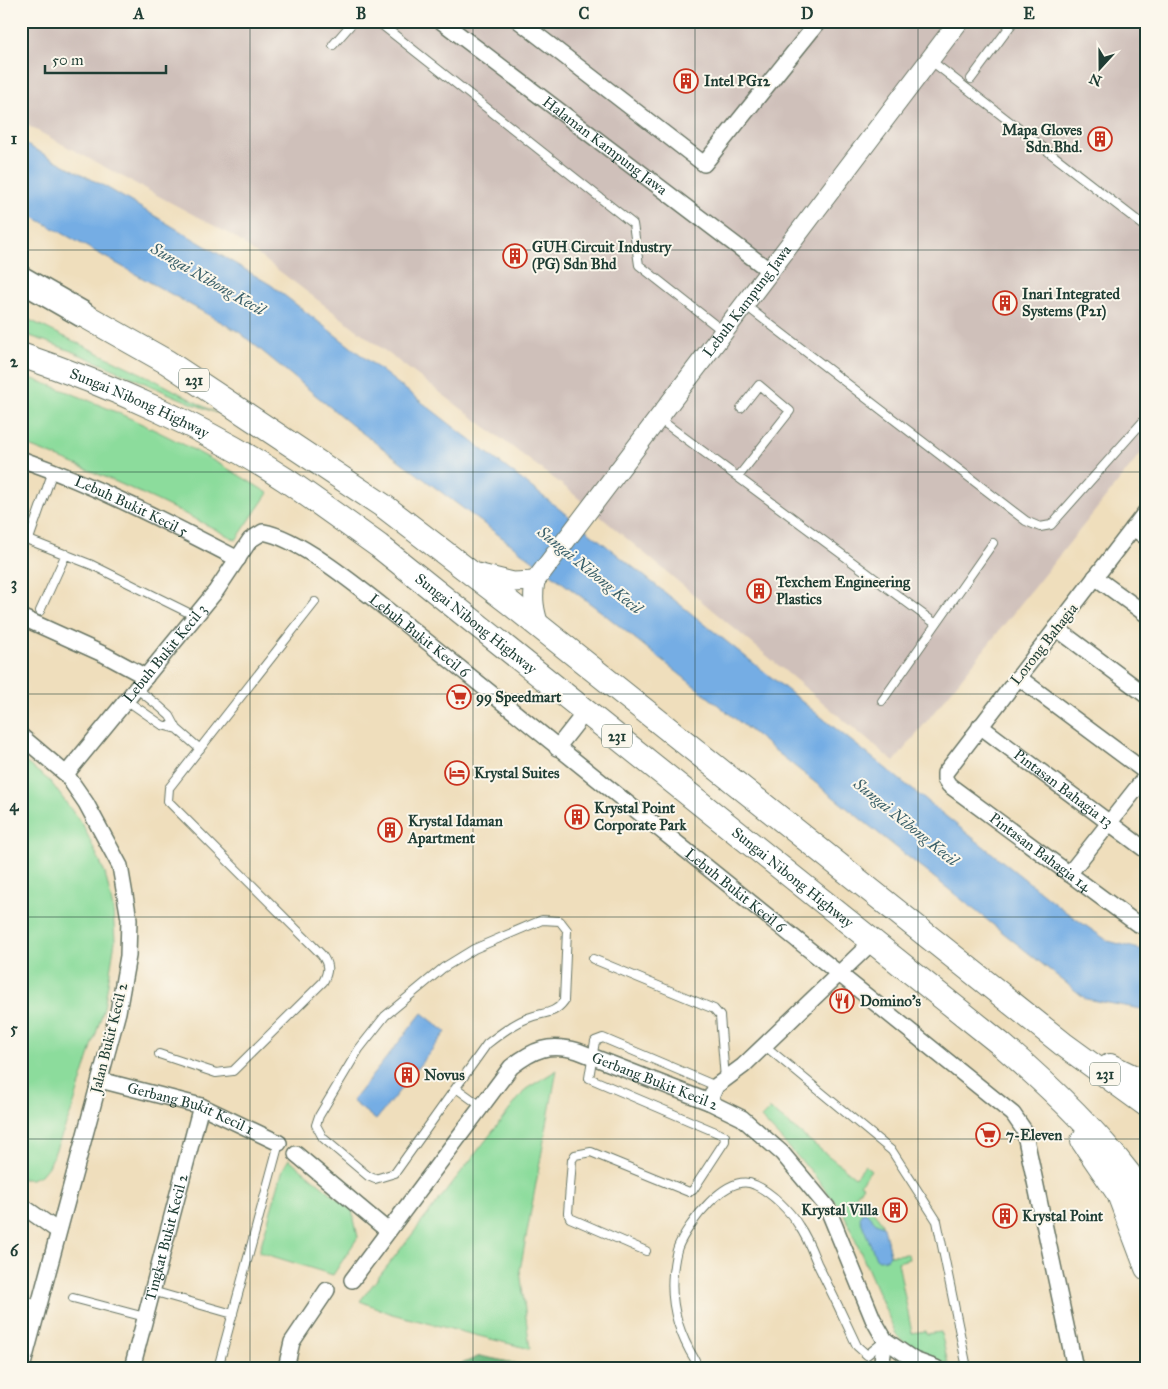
<svg xmlns="http://www.w3.org/2000/svg" width="1168" height="1389" font-family="'IM FELL Great Primer',serif">
  <style>
    .industrial { fill: #cfc0ba }
    .green { fill: #8cdc9c; stroke: #568c68 }
    .forest { fill: #71bc84; stroke: #487c5c }
    .water { fill: #75ade4; stroke: #4a758c }
    .lines { fill: none; stroke-linecap: round; stroke-linejoin: round }
    .service-casing { stroke: #687564; stroke-width: 10 }
    .minor-casing { stroke: #687564; stroke-width: 18 }
    .tertiary-casing { stroke: #687564; stroke-width: 21 }
    .primary-casing { stroke: #687564; stroke-width: 26 }
    .trunk-casing { stroke: #687564; stroke-width: 28 }
    .service { stroke: #fff; stroke-width: 8 }
    .minor { stroke: #fff; stroke-width: 15 }
    .tertiary { stroke: #fff; stroke-width: 19 }
    .primary { stroke: #fff; stroke-width: 24 }
    .trunk { stroke: #fff; stroke-width: 25 }
    .grid { fill: none; stroke: #1f3d34; stroke-width: 1; stroke-opacity: 0.55 }
    .labels { text-anchor: middle; dominant-baseline: central; stroke-width: 4; stroke-linejoin: round; paint-order: stroke }
    .shield { fill: #fbf7ec; stroke: #61756b; stroke-width: 1 }
    .shield-label { font-size: 14px; font-weight: bold; fill: #1f3d34 }
    .poi-label { font-size: 15px; font-weight: bold; fill: #1f3d34; stroke: #fbf7ec; text-anchor: start }
    .street-label { font-size: 15px; fill: #1f3d34; stroke: #fbf7ec }
    .water-label { font-size: 16px; font-style: italic; fill: #395f69; stroke: #fbf7ec }
    .neatline { fill: none; stroke: #1f3d34; stroke-width: 2 }
    .grid-label { font-size: 16px; text-anchor: middle; font-weight: bold; fill: #1f3d34 }
  </style>
  <rect width="100%" height="100%" fill="#fbf7ec"/>
  <filter id="ink" filterUnits="userSpaceOnUse"><feTurbulence type="fractalNoise" baseFrequency=".02" numOctaves="2"/><feDisplacementMap in="SourceGraphic" scale="10" xChannelSelector="R" yChannelSelector="G"/><feConvolveMatrix kernelMatrix="1 2 1 2 8 2 1 2 1" color-interpolation-filters="sRGB"/></filter>
  <filter id="wash" filterUnits="userSpaceOnUse"><feTurbulence type="fractalNoise" baseFrequency=".0096" numOctaves="4" result="noise"/><feDisplacementMap in="SourceGraphic" scale="20" xChannelSelector="R" yChannelSelector="G"/><feGaussianBlur stdDeviation="1.12" result="paint"/><feColorMatrix in="noise" values="0 0 0 0 0 0 0 0 0 0 0 0 0 0 0 0 0 1.4 0 .05"/><feComposite in="paint" operator="in"/></filter>
  <g filter="url(#wash)">
    <rect width="100%" height="100%" fill="#efdebc"/>
    <path class="industrial" d="M21,21H1147V446L894,762L565,487L233,236L21,122Z"/>
    <path class="green" d="M21,316L153,379L216,413C150,388 88,354 21,333Z
      M21,375C107,404 192,445 268,493L236,540C166,503 95,471 21,443Z
      M21,759L50,781L84,827L105,873L113,908L115,941L104,1008L72,1110L50,1164L41,1175L31,1179H21Z
      M557,1070L520,1270L530,1349L392,1314L360,1301L526,1089Z
      M770,1109L855,1177L865,1165L871,1170L860,1184L863,1186L855,1196C884,1220 882,1219 890,1255L908,1254L909,1259L898,1262L912,1333L925,1331L926,1334L941,1332L948,1364C928,1356 910,1350 896,1334L844,1214L811,1171L761,1118Z
      M289,1159L352,1210L358,1237L333,1275L259,1252L283,1169Z"/>
    <path class="forest" d="M480,1356L539,1368H452Z"/>
    <path class="water" d="M21,142L106,187L271,285L594,536L1066,912L1108,941L1147,951V1010L1086,999L603,613L353,426L239,332L21,210Z
      M422,1013L446,1032L376,1120L352,1101Z
      M862,1212H866L876,1223L884,1227L890,1255L887,1259L879,1260L876,1258L860,1219Z"/>
  </g>
  <g filter="url(#ink)">
    <g class="lines">
      <g class="service-casing">
        <path id="service" d="M377,21L633,224L639,265L724,332
          M333,45L354,21
          M930,60L1147,228
          M971,79L1014,21
          M745,305L1026,521L1040,527L1051,525L1147,417
          M658,418L936,624
          M738,477L790,411L759,385L741,408
          M21,537L92,565L195,616
          M29,539L53,471
          M40,611L66,554
          M136,688L160,707L170,716L177,729L200,749
          M126,700L162,725L177,729
          M882,701L993,543
          M542,920L560,921L567,930L564,1001C554,1015 543,1012 528,1018C513,1024 500,1034 487,1044L395,1173L375,1179L368,1176L323,1138L316,1125L319,1116L359,1049L385,1016L443,968L474,949Z
          M593,959L714,1009L720,1016L725,1079
          M764,1045L892,1151L937,1221L967,1368
          M159,1054L216,1073L233,1071L323,982C329,971 329,964 321,954L168,801L169,788L315,602
          M456,1088L481,1106
          M646,1251L570,1218L568,1213L572,1160L575,1155L591,1152L689,1192L693,1190L725,1141V1136L589,1078L595,1041L603,1038L716,1086
          M152,1291L233,1314
          M21,1296L38,1308
          M73,1298L145,1317
          M695,1360C679,1334 670,1304 673,1273C674,1265 675,1255 678,1247C687,1225 727,1171 755,1185C771,1192 790,1211 799,1226C807,1237 812,1251 817,1263C831,1291 844,1318 857,1346L867,1355L883,1342
          M218,1368L279,1143"/>
      </g>
      <g class="minor-casing">
        <g id="minor">
          <path id="s1" d="M441,21L770,271"/>
          <path d="M519,21L704,164L819,21"/>
          <path id="s2" d="M21,459C97,486 167,522 238,559"/>
          <path id="s3" d="M1147,510L945,773V779L949,785L1136,923L1147,928"/>
          <path d="M1133,528L1147,538"/>
          <path d="M1095,577L1147,615"/>
          <path d="M21,617L105,655L146,677"/>
          <path d="M1056,628L1147,696"/>
          <path d="M1018,677L1147,773"/>
          <path id="s4" d="M980,726L1147,851"/>
          <path d="M21,736L66,774L86,803L120,866L129,919L128,956L118,1012L22,1368"/>
          <path d="M557,748L586,711"/>
          <path id="s5" d="M66,774L216,591L250,540L263,532C301,538 367,594 399,619L1013,1114L1024,1130L1075,1368"/>
          <path d="M1069,874L1147,775"/>
          <path id="s6" d="M100,1080L201,1106L279,1143"/>
          <path d="M709,1102L716,1086L743,1066L872,942"/>
          <path d="M296,1154L388,1231"/>
          <path d="M21,1205L58,1231"/>
          <path id="s7" d="M352,1280L511,1067C534,1049 549,1043 578,1051L709,1102L742,1118L782,1153L827,1207L873,1319L885,1340L914,1360L936,1368"/>
          <path id="s8" d="M132,1368L201,1106"/>
          <path d="M286,1368L292,1342L327,1290"/>
          <path d="M881,1368L885,1340"/>
        </g>
      </g>
      <g class="tertiary-casing">
        <g id="tertiary">
          <path d="M477,573L513,582L535,581"/>
          <path id="s9" d="M540,628C534,611 532,598 535,581L959,21"/>
        </g>
      </g>
      <g class="primary-casing">
        <g id="primary">
          <path d="M82,314L167,362L385,507L510,603L1063,1044L1147,1105"/>
          <path id="s10" d="M21,355C110,385 207,428 286,480C317,501 348,524 379,546L1002,1045C1047,1084 1092,1126 1128,1173C1135,1183 1141,1196 1147,1207"/>
          <path d="M1110,1066L1135,1078L1147,1081"/>
          <path d="M1083,1141L1119,1194L1147,1268"/>
        </g>
      </g>
      <g class="trunk-casing">
        <path id="trunk" d="M21,279L82,314"/>
      </g>
      <use href="#service" class="service"/>
      <use href="#minor" class="minor"/>
      <use href="#tertiary" class="tertiary"/>
      <use href="#primary" class="primary"/>
      <use href="#trunk" class="trunk"/>
    </g>
  </g>
  <path class="grid" d="M250,21V1368M473,21V1368M695,21V1368M918,21V1368M21,250H1147M21,472H1147M21,694H1147M21,917H1147M21,1139H1147"/>
  <defs>
    <g id="building-ring" transform="scale(1.25)"><circle r="9.5" fill="#fbf7ec" stroke="#c8321e" stroke-width="1.5"/><path d="M-4-6H4V6H1V3H-1V6H-4ZM-2.5-4.3h1.7v1.8h-1.7ZM.8-4.3h1.7v1.8H.8ZM-2.5-1h1.7V.8h-1.7ZM.8-1h1.7V.8H.8Z" fill="#c8321e"/></g>
    <g id="supermarket-ring" transform="scale(1.25)"><circle r="9.5" fill="#fbf7ec" stroke="#c8321e" stroke-width="1.5"/><path d="M-6-5.5h2.5l.6 2H6L4.5 2H-2.5L-4.4-4H-6ZM-1.5 3.2a1.3 1.3 0 1 0 .1 0ZM3 3.2a1.3 1.3 0 1 0 .1 0Z" fill="#c8321e"/></g>
    <g id="hotel-ring" transform="scale(1.25)"><circle r="9.5" fill="#fbf7ec" stroke="#c8321e" stroke-width="1.5"/><path d="M-6-4.5h1.5V1H6V5H4.5V3h-9V5H-6ZM-4 0a1.8 1.8 0 1 1 3.6 0ZM.5 0V-2.5h3Q6-2.5 6 0Z" fill="#c8321e"/></g>
    <g id="restaurant-ring" transform="scale(1.25)"><circle r="9.5" fill="#fbf7ec" stroke="#c8321e" stroke-width="1.5"/><path d="M-5-6h1v4h1v-4h1v4h1v-4h1v5L-1.5 .5V6h-2V.5L-5-1ZM5-6V6H3V1.5H1.5Q1.5-4 5-6Z" fill="#c8321e"/></g>
  </defs>
  <g fill-rule="evenodd">
    <use href="#building-ring" x="686" y="81"/>
    <use href="#building-ring" x="1100" y="139"/>
    <use href="#building-ring" x="515" y="256"/>
    <use href="#building-ring" x="1005" y="303"/>
    <use href="#building-ring" x="759" y="591"/>
    <use href="#supermarket-ring" x="459" y="697"/>
    <use href="#hotel-ring" x="457" y="773"/>
    <use href="#building-ring" x="577" y="817"/>
    <use href="#building-ring" x="390" y="830"/>
    <use href="#restaurant-ring" x="842" y="1001"/>
    <use href="#building-ring" x="407" y="1075"/>
    <use href="#supermarket-ring" x="988" y="1135"/>
    <use href="#building-ring" x="895" y="1210"/>
    <use href="#building-ring" x="1005" y="1216"/>
  </g>
  <g class="labels">
    <g class="shield">
      <rect x="179" y="368.5" width="30" height="23" rx="4"/>
      <rect x="602" y="724.5" width="30" height="23" rx="4"/>
      <rect x="1090" y="1062.5" width="30" height="23" rx="4"/>
    </g>
    <g class="shield-label">
      <text x="194" y="380">231</text>
      <text x="617" y="736">231</text>
      <text x="1105" y="1074">231</text>
    </g>
    <g class="poi-label">
      <text x="704" y="81">Intel PG12</text>
      <text x="1082" y="130" text-anchor="end">Mapa Gloves<tspan x="1082" dy="17">Sdn.Bhd.</tspan></text>
      <text x="532" y="247">GUH Circuit Industry<tspan x="532" dy="17">(PG) Sdn Bhd</tspan></text>
      <text x="1022" y="294">Inari Integrated<tspan x="1022" dy="17">Systems (P21)</tspan></text>
      <text x="776" y="582">Texchem Engineering<tspan x="776" dy="17">Plastics</tspan></text>
      <text x="476" y="697">99 Speedmart</text>
      <text x="474" y="773">Krystal Suites</text>
      <text x="594" y="808">Krystal Point<tspan x="594" dy="17">Corporate Park</tspan></text>
      <text x="408" y="821">Krystal Idaman<tspan x="408" dy="17">Apartment</tspan></text>
      <text x="860" y="1001">Domino's</text>
      <text x="424" y="1075">Novus</text>
      <text x="1006" y="1135">7-Eleven</text>
      <text x="878" y="1210" text-anchor="end">Krystal Villa</text>
      <text x="1022" y="1216">Krystal Point</text>
    </g>
    <g class="street-label">
      <text stroke="none"><textPath href="#s1" startOffset="206">Halaman Kampung Jawa</textPath></text>
      <text stroke="none"><textPath href="#s9" startOffset="399">Lebuh Kampung Jawa</textPath></text>
      <text stroke="none"><textPath href="#s10" startOffset="128">Sungai Nibong Highway</textPath></text>
      <text stroke="none"><textPath href="#s2" startOffset="120">Lebuh Bukit Kecil 5</textPath></text>
      <text stroke="none"><textPath href="#s10" startOffset="532">Sungai Nibong Highway</textPath></text>
      <text stroke="none"><textPath href="#s5" startOffset="502">Lebuh Bukit Kecil 6</textPath></text>
      <text transform="translate(1044 644) rotate(-52)">Lorong Bahagia</text>
      <text stroke="none"><textPath href="#s5" startOffset="156">Lebuh Bukit Kecil 3</textPath></text>
      <text stroke="none"><textPath href="#s4" startOffset="104">Pintasan Bahagia 13</textPath></text>
      <text stroke="none"><textPath href="#s3" startOffset="458">Pintasan Bahagia 14</textPath></text>
      <text stroke="none"><textPath href="#s10" startOffset="938">Sungai Nibong Highway</textPath></text>
      <text stroke="none"><textPath href="#s5" startOffset="908">Lebuh Bukit Kecil 6</textPath></text>
      <text transform="translate(109 1038) rotate(-76)">Jalan Bukit Kecil 2</text>
      <text stroke="none"><textPath href="#s7" startOffset="421">Gerbang Bukit Kecil 2</textPath></text>
      <text stroke="none"><textPath href="#s6" startOffset="95">Gerbang Bukit Kecil 1</textPath></text>
      <text stroke="none"><textPath href="#s8" startOffset="135">Tingkat Bukit Kecil 2</textPath></text>
    </g>
    <g class="water-label">
      <text transform="translate(208 279) rotate(30)">Sungai Nibong Kecil</text>
      <text transform="translate(590 570) rotate(39)">Sungai Nibong Kecil</text>
      <text transform="translate(906 822) rotate(39)">Sungai Nibong Kecil</text>
    </g>
  </g>
  <rect width="1168" height="1389" fill="none" stroke="#fbf7ec" stroke-width="55"/>
  <g transform="translate(1100 68) rotate(201)" stroke="#fbf7ec" stroke-width="4" paint-order="stroke">
  <path d="M0-4L9 19L0 12L-9 19Z" fill="#1f3d34"/>
  <text y="-8" font-size="14" font-weight="bold" text-anchor="middle" fill="#1f3d34">N</text>
  </g>
  <path d="M45 65v8h121v-8" fill="none" stroke="#1f3d34" stroke-width="2.5"/>
  <text x="52" y="65" font-size="15" fill="#1f3d34" stroke="#fbf7ec" stroke-width="4" paint-order="stroke">50 m</text>
  <rect x="28" y="28" width="1112" height="1334" class="neatline"/>
  <g class="grid-label">
    <text x="139" y="19">A</text>
    <text x="361" y="19">B</text>
    <text x="584" y="19">C</text>
    <text x="807" y="19">D</text>
    <text x="1029" y="19">E</text>
    <text x="14" y="144">1</text>
    <text x="14" y="367">2</text>
    <text x="14" y="589">3</text>
    <text x="14" y="811">4</text>
    <text x="14" y="1034">5</text>
    <text x="14" y="1256">6</text>
  </g>
</svg>
